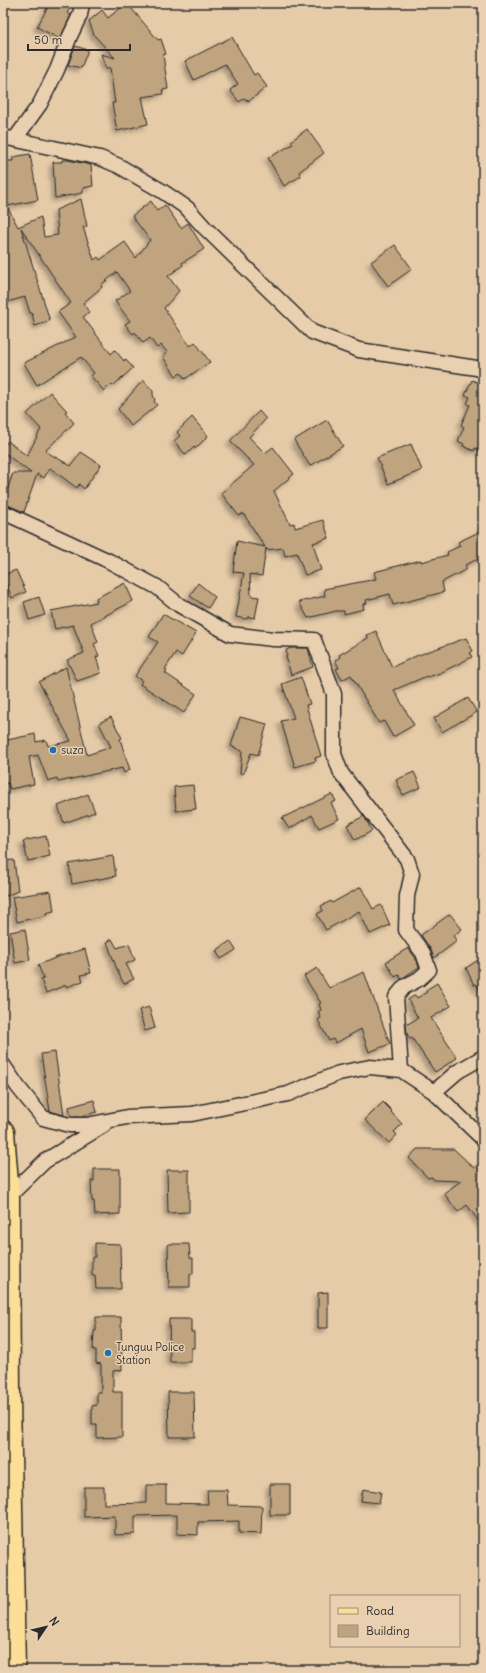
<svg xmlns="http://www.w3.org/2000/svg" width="486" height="1673" font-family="Delius,sans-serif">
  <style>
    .building { fill: #bfa47f; stroke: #2b2b2b; filter: url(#shadow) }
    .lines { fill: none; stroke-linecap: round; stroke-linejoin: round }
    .minor-casing { stroke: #2b2b2b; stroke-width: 17 }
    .primary-casing { stroke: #2b2b2b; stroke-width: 25 }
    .minor { stroke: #e9d0b1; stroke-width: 14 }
    .primary { stroke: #fdde96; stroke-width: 22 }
    .poi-dot { fill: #1f6fb2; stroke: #e9d0b1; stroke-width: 1.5 }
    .labels { text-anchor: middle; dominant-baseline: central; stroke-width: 3; stroke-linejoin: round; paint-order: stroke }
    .poi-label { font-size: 11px; fill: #2b2b2b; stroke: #e9d0b1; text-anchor: start }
  </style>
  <defs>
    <filter id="shadow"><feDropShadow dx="-3.5" dy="3.5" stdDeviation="2" flood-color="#0004"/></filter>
  </defs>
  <rect width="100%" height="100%" fill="#e6cba8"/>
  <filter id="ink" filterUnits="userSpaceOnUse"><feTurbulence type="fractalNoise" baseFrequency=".025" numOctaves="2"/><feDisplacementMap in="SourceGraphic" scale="8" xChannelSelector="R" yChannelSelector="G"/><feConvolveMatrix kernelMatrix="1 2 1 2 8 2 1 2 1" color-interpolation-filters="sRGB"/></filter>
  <g filter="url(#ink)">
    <path class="building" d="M50,3H73L67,13L71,15L60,39L37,27Z
      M127,3L158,40L161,39L166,54L163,55L168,89L162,90L163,94L142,97L148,124L117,131L112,103H115L110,67L106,69L101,54L115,58L94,35L89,21L102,10L108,18Z
      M232,37L254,75L257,73L267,87L249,101L248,99L247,101L245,98L239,102L230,90L238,84L225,64L194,80L185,61Z
      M75,46L88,50L81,68L68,65Z
      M307,129L324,153L299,172L301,176L284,186L268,158L293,144L291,141Z
      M30,154L38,200L7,206L18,227L41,217L44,237L58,235L56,210L81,199L87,226L83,227L94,260L98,257L100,260L125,242L136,258L150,240L132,216L151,201L157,211L165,205L181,228L188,223L204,249L182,263L183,265L168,276L179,291L164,308L190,346L195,342L210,362L185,379L181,373L176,376L163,357L167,352L161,345L157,348L150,338L143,343L135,332L133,334L125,324L130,321L115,301L130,291L117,272L101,285L102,287L83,303L89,312L83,317L111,354L115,350L124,361L125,359L133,368L113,386L111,384L104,391L91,376L94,373L81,357L37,385L24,363L76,337L58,312L71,303L21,228L50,321L35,326L32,313H30L25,297L7,302L3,286V161H13V157Z
      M62,160H68L91,165L93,186L83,188V193L55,198L53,162H62Z
      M395,245L412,269L388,286L371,262Z
      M143,380L153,391V395L155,400L154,401L157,405L131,426L118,409Z
      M472,380L483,385V452L475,448L474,451L463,446L464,444L458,441L464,427L461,425L470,405L467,404L470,397L465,395Z
      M50,392L67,411L65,412L74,423L45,451L71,466L81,452L101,465L84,489L79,484L77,488L50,468L44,478L37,474L24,512L3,503L13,473H31L3,452V448L8,441L27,456L41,429L27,414Z
      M259,411L266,419L249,437L265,453L273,447L294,474L274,491L290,524L294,523L295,528L323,520L329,538L313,543L321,570L305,575L297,553L285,556L283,548L267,550L266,548L262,576L250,574L251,596L259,597L255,618L248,617L247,619L236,617L244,573L233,572L237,541L265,547L243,513L239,516L221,493L254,465L230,441Z
      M192,417L208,436L195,449L194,447L186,455L174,441L180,436L177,432Z
      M327,420L343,446L310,466L294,440Z
      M411,444L422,470L388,484L377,458Z
      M483,530V557L465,565L467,569L442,582L444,592L393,605L390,594L366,600L367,603L363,604L364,609L344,614V611H336L308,618L299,602L325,596L324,589L376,579L374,572L421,560V562L448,555L447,552L460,546L458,542Z
      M16,570L26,592L12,598L3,575Z
      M125,583L133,601L91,623L98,642L94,644L99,656L96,657L101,673L77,681L67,660L84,653L73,625L55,629L51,611L97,602L96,598Z
      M198,583L215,597L208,608L190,596Z
      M39,597L45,615L29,620L24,602Z
      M163,614L196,633L182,656L176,652L165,669L167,670L165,673L196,694L184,713L140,684L142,681L135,676L158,642L149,637Z
      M376,631L392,667L416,656L466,638L473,651L470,653L472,657L440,673L428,677L427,676L394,690L414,725L393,737L384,721L379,723L351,675L342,680L336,669L339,668L335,660L340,658L339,655L368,638L367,635Z
      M291,648H308L313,667L291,675L286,656H287L286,650Z
      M66,667L87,755L111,747L99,723L111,717L122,738L120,739L130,770L124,773L122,768L58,782L57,778L48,781L38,755L29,757L34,784L10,789L8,783L3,784V741L35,734L36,742L46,740L48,746L71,741L39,682Z
      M301,677L310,704L306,705L321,756L315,758L316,761L295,767L281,721L294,718L282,684Z
      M468,698L477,712L442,732L434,718Z
      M240,717L267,724L258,755L251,753L243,774L240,773L242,751L231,746Z
      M414,772L421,787L403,795L396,780Z
      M193,785L196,809L176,811L174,787Z
      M88,794L95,812L64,823L58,806Z
      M332,794L336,801L331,803L339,819L319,828L312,815L289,829L282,818Z
      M364,816L372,831L355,840L347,825Z
      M46,836L50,856L28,861L23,841Z
      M113,856L116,876L72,884L69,864Z
      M14,860L18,891L3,897V861Z
      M361,887L373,909L381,905L390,925L370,934L359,911L326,930L317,914L323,911L321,906L331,901L332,903Z
      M51,891L54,911L46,913L47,915L17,922L12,897Z
      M450,914L462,929L453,936L457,941L434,958L431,950L421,935Z
      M25,929L30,960L15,963L10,932Z
      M112,939L117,948L129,944L135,960L126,964L134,979L124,984L118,972L107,942Z
      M230,941L236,950L221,959L216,951Z
      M408,948L415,957L419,967L401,979L399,975L395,977L386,962Z
      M85,949L91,973L81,975L83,981L67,987L66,985L46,993L41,980L44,979L38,965L60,956Z
      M483,957V995L476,984L474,985L466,968Z
      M317,968L329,988L364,972L390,1044L369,1052L361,1029L336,1043L333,1039L329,1041L318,1020L321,1018L318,1012L321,1010L319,1004L321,1003L304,976Z
      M437,983L451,1006L431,1018L457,1058L435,1072L412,1038L410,1039L407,1034L406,1025L418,1018L408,1000L415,995L417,998L427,992L426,990Z
      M149,1007L155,1028L145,1031L139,1010Z
      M55,1052L64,1115L50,1111L41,1054Z
      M94,1100L97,1112L81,1116H71L69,1107Z
      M383,1102L392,1111L391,1112L402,1124L394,1132L397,1135L389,1143L365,1120Z
      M417,1149H454L474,1168L483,1161V1227L467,1205L458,1212L444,1193L461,1181L434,1180L432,1177L428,1178L409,1158Z
      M94,1169H120V1214L95,1215L94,1201H92L91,1181H94Z
      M167,1170H189V1212L168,1213Z
      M95,1243L120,1244L121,1289H96L95,1275H92V1257H95Z
      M168,1244H189L190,1258H193V1274H190V1287H169Z
      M328,1292V1328H318V1293Z
      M96,1317H121L122,1370L113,1371V1392H122V1437L97,1438V1424H92V1406L97,1405V1392H101V1364L96,1363V1350H93L94,1331H96Z
      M169,1319H191V1332H194V1348H191V1362H170Z
      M168,1392H194L195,1437H169Z
      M270,1484H290V1515H270Z
      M146,1485H166V1503L208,1504L207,1490H227L228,1505L262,1506L261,1534L239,1533V1521L198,1522V1535L177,1534V1515L135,1516V1534L115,1535V1516L84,1517V1487H104V1504L146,1503Z
      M363,1489L381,1492L379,1503L361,1501Z"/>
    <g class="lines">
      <g class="minor-casing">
        <path id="minor" d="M3,137L100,158L119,166L162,191L187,208L204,227L312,332L359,350L483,369
          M15,139L40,104L57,70L70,36L80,15L82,3
          M3,512L109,561L157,587L179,605L230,634L273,639L314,640L334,694V754L341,773L407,859L412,874L407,896L406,930L423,953L429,970L419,979L404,987L396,997L401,1070
          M3,1065L18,1087L43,1118L69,1125H87L127,1117L192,1114L288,1094L339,1073L370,1067L401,1070L434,1092L483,1139
          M434,1092L457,1072L483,1057
          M5,1200L45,1161L104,1125"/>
      </g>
      <g class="primary-casing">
        <path id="primary" d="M3,1132L8,1196L9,1399L14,1670"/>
      </g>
      <use href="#minor" class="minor"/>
      <use href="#primary" class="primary"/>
    </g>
  </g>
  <g class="poi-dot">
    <circle cx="53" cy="750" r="4"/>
    <circle cx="108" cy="1353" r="4"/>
  </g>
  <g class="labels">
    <g class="poi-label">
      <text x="61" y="750">suza</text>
      <text x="116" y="1347">Tunguu Police<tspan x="116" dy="13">Station</tspan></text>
    </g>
  </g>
  <rect width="486" height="1673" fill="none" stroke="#e9d0b1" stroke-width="16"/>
  <rect x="8" y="8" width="470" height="1657" fill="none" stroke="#2b2b2b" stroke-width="1.5" filter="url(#ink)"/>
  <rect x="330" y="1595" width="130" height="52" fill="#e9d0b1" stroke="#9d8e7b"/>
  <rect x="338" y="1608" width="20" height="6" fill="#fdde96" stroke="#9d8e7b"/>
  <text x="366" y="1615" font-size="12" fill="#2b2b2b">Road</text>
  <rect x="338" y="1625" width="20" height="12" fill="#bfa47f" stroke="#9d8e7b"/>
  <text x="366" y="1635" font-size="12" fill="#2b2b2b">Building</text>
  <g transform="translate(46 1627) rotate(55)" stroke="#e9d0b1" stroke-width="3" paint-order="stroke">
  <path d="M0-3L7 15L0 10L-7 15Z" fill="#2b2b2b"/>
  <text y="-6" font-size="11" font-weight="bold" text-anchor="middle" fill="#2b2b2b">N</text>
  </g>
  <path d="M28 44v6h102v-6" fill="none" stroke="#2b2b2b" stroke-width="2"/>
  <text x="34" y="44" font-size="12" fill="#2b2b2b" stroke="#e9d0b1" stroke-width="3" paint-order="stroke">50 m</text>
</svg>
